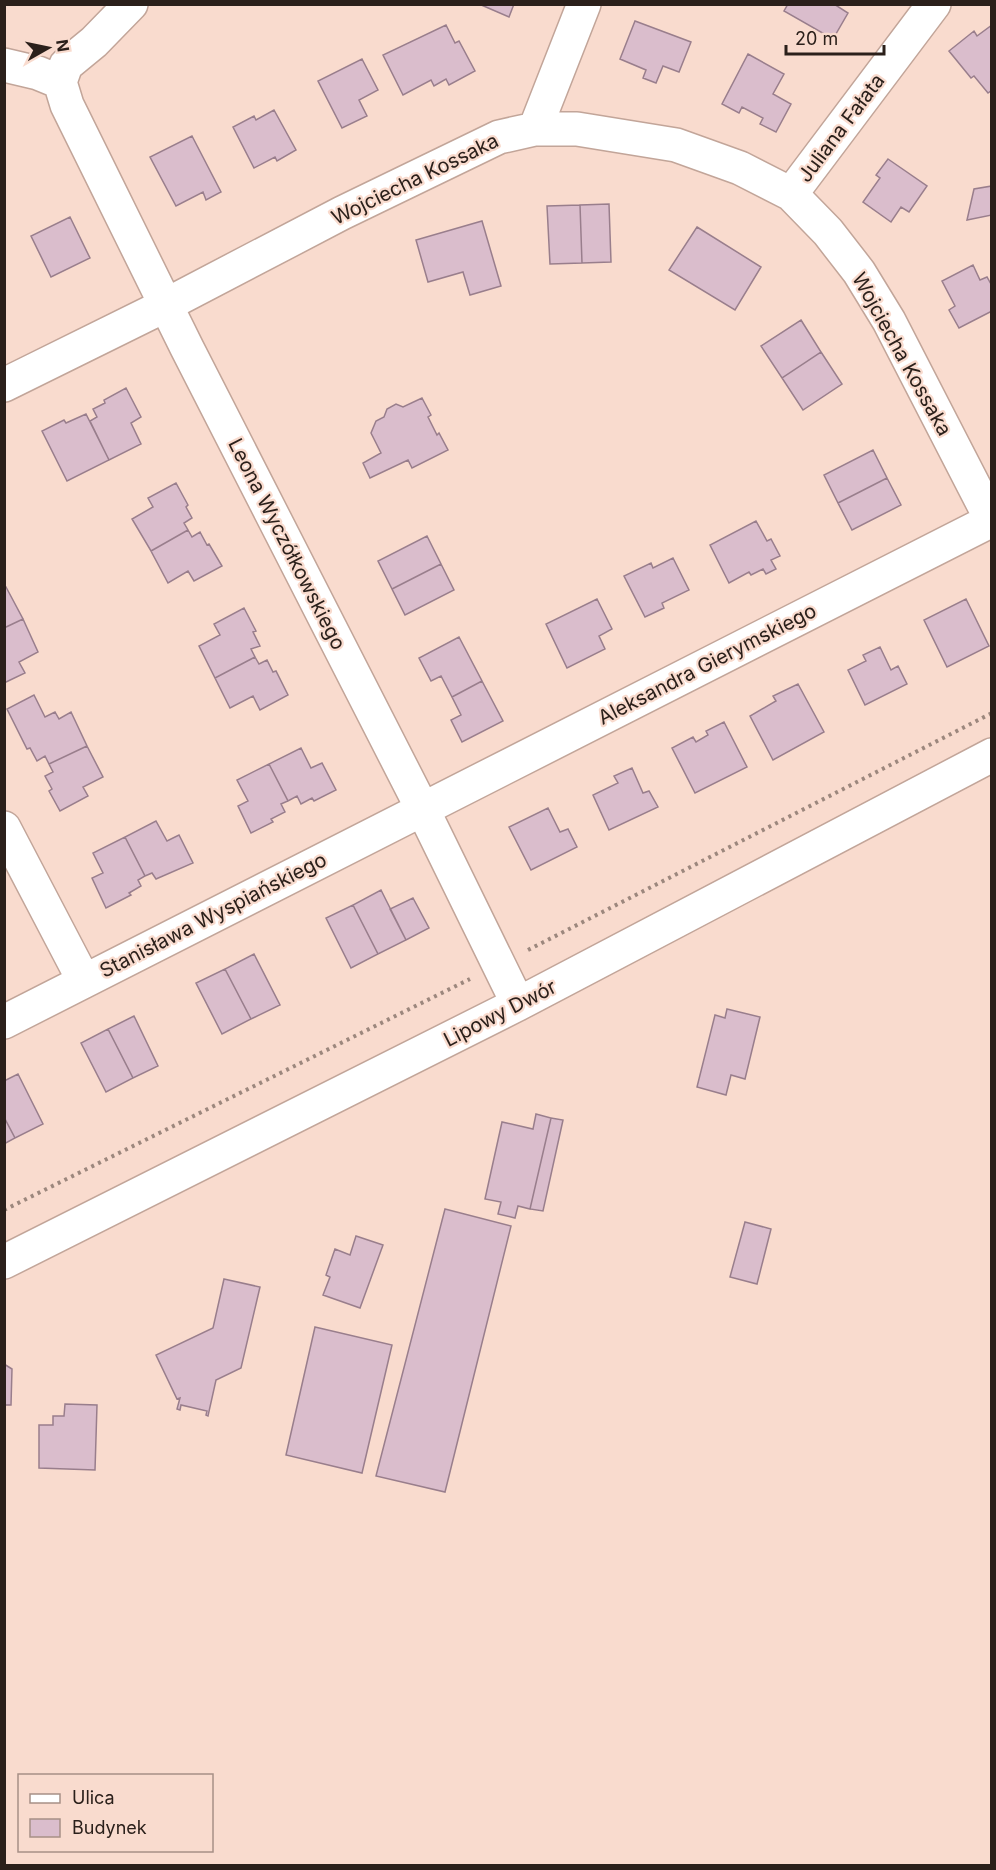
<svg xmlns="http://www.w3.org/2000/svg" width="996" height="1870" font-family="Inter,sans-serif">
  <style>
    .building { fill: #dabdcc; stroke: #997e8c; stroke-width: 1.5 }
    .lines { fill: none; stroke-linecap: round; stroke-linejoin: round }
    .minor-casing { stroke: #c2a599; stroke-width: 36 }
    .path { stroke: #9c877d; stroke-width: 4; stroke-dasharray: 3 4.5; stroke-linecap: butt }
    .minor { stroke: #fff; stroke-width: 33 }
    .labels { text-anchor: middle; dominant-baseline: central; stroke-width: 4.5; stroke-linejoin: round; paint-order: stroke }
    .street-label { font-size: 20px; fill: #2b201b; stroke: #f9dbce }
  </style>
  <rect width="100%" height="100%" fill="#f9dbce"/>
  <path class="building" d="M479,4H514L509,17Z
    M788,4H834L848,13L833,39L784,11Z
    M635,21L691,42L679,72L663,66L656,83L643,78L646,70L620,59Z
    M446,25L455,43L459,41L475,71L449,85L446,79L434,86L431,80L403,95L383,55Z
    M992,25V90L988,93L974,76L971,78L949,51L974,31L977,36Z
    M748,54L784,74L773,94L791,104L776,132L760,124L763,118L742,107L739,113L722,104Z
    M362,59L378,90L359,100L367,116L342,128L318,81Z
    M274,110L296,150L277,161L275,157L254,168L233,127L254,116L256,120Z
    M192,136L221,192L206,200L203,192L176,206L150,157Z
    M888,159L927,186L909,212L901,207L891,222L863,202L880,178L876,175Z
    M992,186V215L967,220L974,189Z
    M609,204L611,262L582,263L580,205Z
    M580,205L582,263L550,264L547,206Z
    M70,217L90,258L51,277L31,236Z
    M482,221L501,286L470,295L463,272L428,282L416,240Z
    M697,227L761,267L735,310L669,270Z
    M973,265L980,280L987,277L992,286V311L959,328L949,310L955,306L942,281Z
    M801,320L821,352L782,378L761,346Z
    M821,352L842,384L803,410L782,378Z
    M126,388L141,417L131,423L141,444L109,460L90,421L97,417L93,409L105,403L104,400Z
    M422,398L431,415L428,417L437,435L439,433L448,450L412,468L408,460L370,478L363,463L381,453L371,433L376,421L384,417L387,409L396,404L403,407Z
    M86,414L109,460L67,481L42,431L64,420L66,423Z
    M873,450L887,478L838,503L824,475Z
    M887,478L901,505L852,530L838,503Z
    M176,483L188,505L186,507L192,518L184,523L188,530L151,551L132,519L153,507L148,498Z
    M756,521L767,541L771,539L780,556L771,560L776,569L766,574L763,569L751,575L749,572L729,583L710,545Z
    M188,530L192,537L200,532L207,545L209,544L222,566L194,581L188,571L168,583L151,551Z
    M427,536L441,564L392,589L378,561Z
    M673,558L689,590L662,603L664,608L645,617L624,576L651,563L653,568Z
    M441,564L454,590L405,615L392,589Z
    M6,587L23,619L4,628V588Z
    M597,599L612,629L599,636L605,649L567,668L546,624Z
    M966,599L989,646L947,667L924,620Z
    M244,608L256,631L253,632L260,646L251,649L255,657L215,678L199,646L220,635L214,624Z
    M23,619L38,652L19,662L25,673L4,683V628Z
    M459,637L482,681L452,697L441,676L431,681L419,658Z
    M880,647L891,670L898,666L907,684L865,705L848,670L866,661L863,655Z
    M255,657L259,664L267,660L273,672L276,671L288,695L260,710L253,696L230,708L215,678Z
    M482,681L503,721L462,742L451,720L461,715L452,697Z
    M798,684L824,732L773,760L750,716L776,701L773,696Z
    M34,695L45,717L55,712L59,719L71,712L87,746L49,764L45,756L37,761L30,748L27,749L7,709Z
    M724,722L747,767L695,793L672,748L693,737L696,742L708,735L706,731Z
    M87,746L103,777L83,787L88,796L60,811L49,791L52,789L45,776L53,772L49,764Z
    M301,748L311,768L322,763L336,790L314,801L312,798L301,804L297,796L288,801L269,764Z
    M269,764L288,801L281,804L285,812L271,819L273,822L251,833L238,806L248,801L237,780Z
    M632,768L643,793L649,791L658,807L609,830L593,795L618,783L614,776Z
    M548,808L560,832L568,829L577,847L531,870L509,827Z
    M156,821L167,841L179,835L193,863L156,879L152,873L145,876L125,837Z
    M125,837L145,876L138,880L141,886L129,893L131,895L106,908L92,878L103,873L93,853Z
    M381,890L406,940L378,954L353,905Z
    M413,898L429,928L406,940L390,909Z
    M353,905L378,954L351,968L326,918Z
    M254,954L280,1005L251,1019L225,969Z
    M225,969L251,1019L222,1034L196,983Z
    M727,1009L760,1017L745,1079L731,1075L726,1095L697,1087L715,1015L725,1018Z
    M134,1016L158,1066L133,1078L108,1029Z
    M108,1029L133,1078L106,1092L81,1043Z
    M18,1074L43,1124L15,1138L4,1117V1081Z
    M536,1114L551,1118L530,1209L518,1206L515,1218L498,1214L501,1202L485,1199L502,1122L533,1129Z
    M4,1117L15,1138L4,1144Z
    M551,1118L563,1120L543,1211L530,1209Z
    M445,1209L511,1226L445,1492L376,1476Z
    M745,1222L771,1229L757,1284L730,1277Z
    M356,1236L383,1245L360,1308L323,1295L330,1277L326,1275L335,1249L350,1255Z
    M224,1279L260,1287L241,1368L216,1380L208,1416L206,1415L207,1411L181,1405L180,1410L177,1409L180,1398L177,1399L156,1355L213,1328Z
    M315,1327L392,1345L362,1473L286,1455Z
    M4,1364L12,1369L11,1405H4Z
    M65,1404L97,1405L95,1470L39,1468V1425H53V1416H64Z"/>
  <g class="lines">
    <g class="minor-casing">
      <path id="minor" d="M131,4L94,42L66,65L60,82L67,105L187,348L422,808L518,1004
        M4,65L38,73L60,82
        M535,129L584,4
        M791,194L934,4
        M4,385L166,305L342,213L499,137L535,129H577L676,145L740,168L791,194L828,232L859,272L889,321L992,521
        M4,828L84,981
        M4,1022L992,520
        M4,1262L518,1004L992,755"/>
    </g>
    <path class="path" d="M528,950L992,713
      M4,1210L470,979"/>
    <use href="#minor" class="minor"/>
  </g>
  <g class="labels">
    <g class="street-label">
      <text transform="translate(841 128) rotate(-53)">Juliana Fałata</text>
      <text transform="translate(415 179) rotate(-26)">Wojciecha Kossaka</text>
      <text transform="translate(902 354) rotate(61)">Wojciecha Kossaka</text>
      <text transform="translate(287 544) rotate(63)">Leona Wyczółkowskiego</text>
      <text transform="translate(707 664) rotate(-27)">Aleksandra Gierymskiego</text>
      <text transform="translate(213 915) rotate(-27)">Stanisława Wyspiańskiego</text>
      <text transform="translate(500 1013) rotate(-27)">Lipowy Dwór</text>
    </g>
  </g>
  <rect width="996" height="1870" fill="none" stroke="#2b201b" stroke-width="12"/>
  <rect x="18" y="1774" width="195" height="78" fill="#f9dbce" stroke="#a79086" stroke-width="1.5"/>
  <rect x="30" y="1794" width="30" height="9" fill="#ffffff" stroke="#a79086" stroke-width="1.5"/>
  <text x="72" y="1804" font-size="18" fill="#2b201b">Ulica</text>
  <rect x="30" y="1819" width="30" height="18" fill="#dabdcc" stroke="#a79086" stroke-width="1.5"/>
  <text x="72" y="1834" font-size="18" fill="#2b201b">Budynek</text>
  <g transform="translate(48 48) rotate(81)" stroke="#f9dbce" stroke-width="4.5" paint-order="stroke">
  <path d="M0-4.5L10 22L0 15L-10 22Z" fill="#2b201b"/>
  <text y="-9" font-size="16" font-weight="bold" text-anchor="middle" fill="#2b201b">N</text>
  </g>
  <path d="M786 45v9h98v-9" fill="none" stroke="#2b201b" stroke-width="3"/>
  <text x="795" y="45" font-size="18" fill="#2b201b" stroke="#f9dbce" stroke-width="4.5" paint-order="stroke">20 m</text>
</svg>
